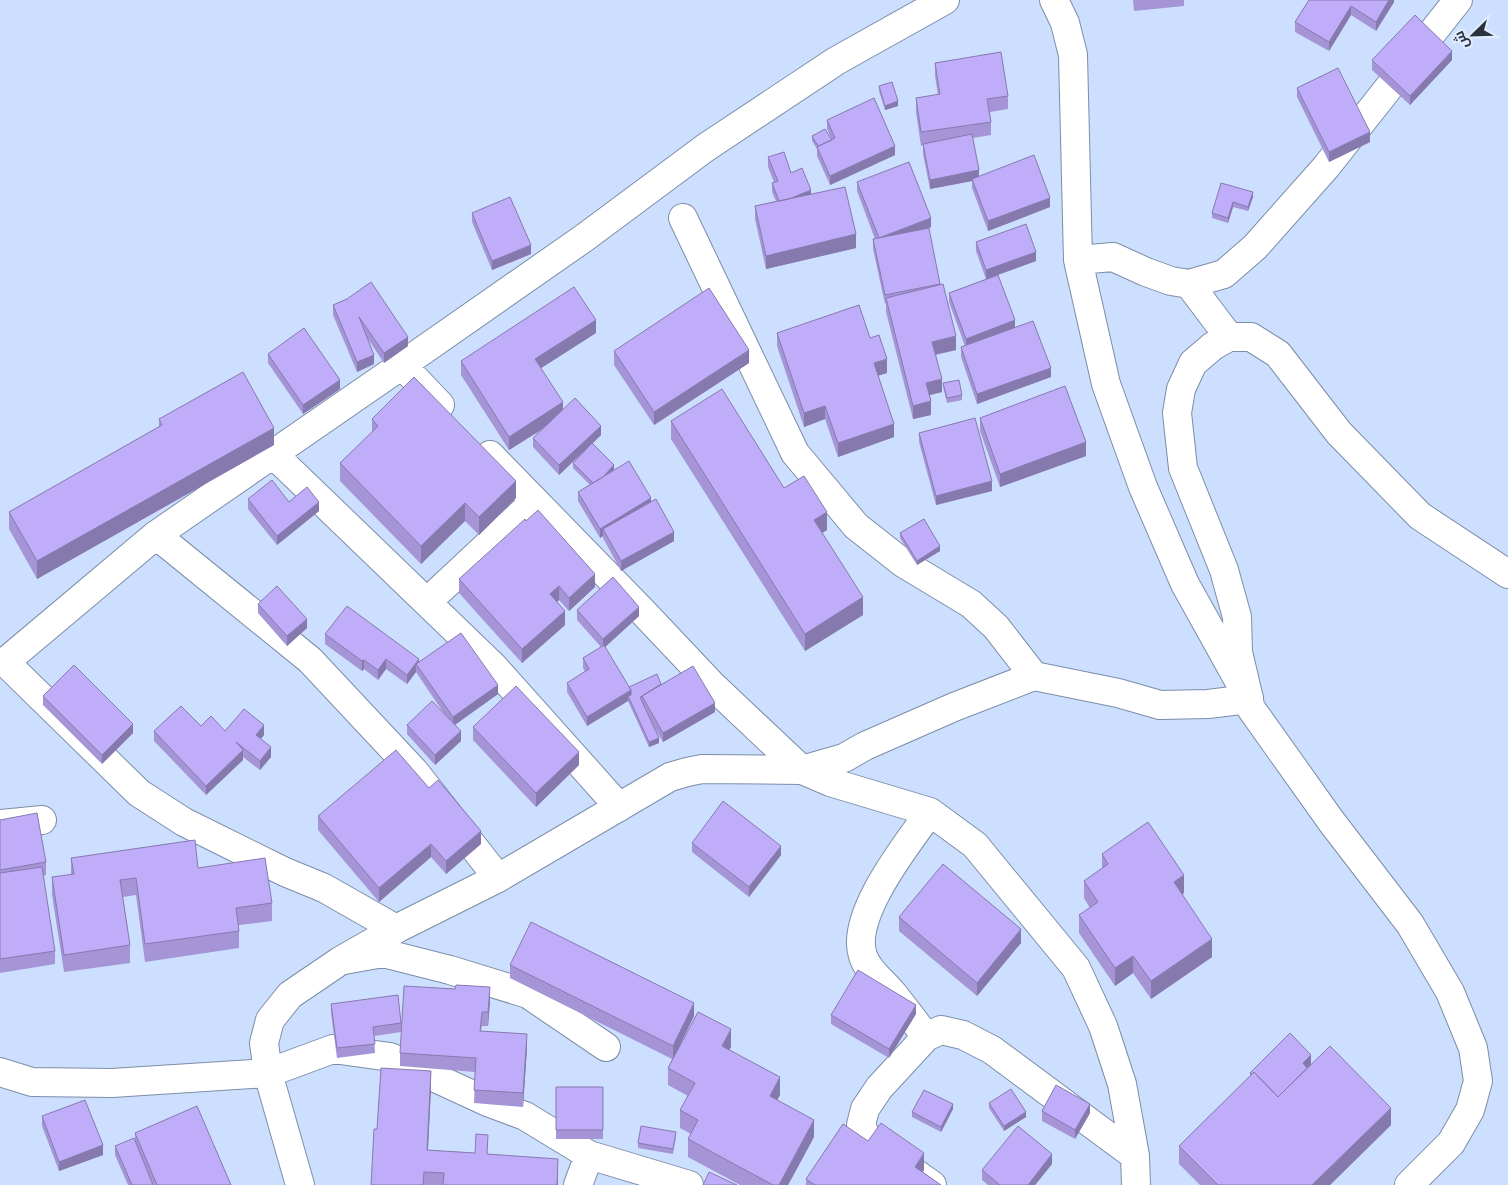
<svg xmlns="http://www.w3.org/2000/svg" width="1508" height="1185" font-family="Roboto,Cairo,sans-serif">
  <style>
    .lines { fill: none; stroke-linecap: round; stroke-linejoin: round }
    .minor-casing { stroke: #7c8da9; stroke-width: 30 }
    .major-casing { stroke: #7c8da9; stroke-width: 30 }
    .minor { stroke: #fff; stroke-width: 28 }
    .major { stroke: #fff; stroke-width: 28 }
    .wall { fill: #a595d6 }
    .shaded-wall { fill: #8679ae }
    .building { fill: #c0adf9; stroke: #8679ae }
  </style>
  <rect width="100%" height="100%" fill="#cddffe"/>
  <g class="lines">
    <g class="minor-casing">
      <path id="minor" d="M1054,0L1065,23L1073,55L1078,260L1106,384L1143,487L1185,584L1249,699L1250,707L1331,821L1410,924L1450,992L1473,1048L1478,1081L1470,1110L1451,1143L1409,1185
        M683,218L795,453L856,526L903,563L971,604L996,627L1034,676
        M1078,260L1113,257L1146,272L1171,281L1189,284L1224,274L1255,247L1326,167L1458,0
        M1189,284L1229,337
        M402,365L584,238L705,148L836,61L945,0
        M273,454L494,667L619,807
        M490,455L644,613L713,686L802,770L830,782L930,812L975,845L1076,968L1103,1026L1122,1084L1135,1156L1136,1185
        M156,535L310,660L414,771L498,878
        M427,602L535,501
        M0,824L42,820
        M396,929L324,888L285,872L184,822L139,793L5,662L156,535L402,365L440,405
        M344,960L383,953L450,970L528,994L606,1047
        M926,1037C916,1023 905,1009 894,995C884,982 868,972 863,956C849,916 908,843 930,812
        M0,1072L32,1082L112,1083L268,1073L333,1049L390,1057L490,1103L525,1116L589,1155L689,1185
        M578,1185L589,1155
        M932,1185L867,1139L861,1125L865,1109L879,1088L926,1037L941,1030L963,1035L992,1050L1135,1156"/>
    </g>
    <g class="major-casing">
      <path id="major" d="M300,1185L268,1073L264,1043L270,1020L290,995L340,961L396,929L498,878L670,777L687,772L702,769L802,770L844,758L865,746L954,707L1034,676L1118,693L1160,705L1208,704L1249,699L1238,652L1237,617L1224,570L1183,468L1177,413L1181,389L1193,363L1213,346L1229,337H1251L1278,354L1339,433L1420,516L1508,574"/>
    </g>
    <use href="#minor" class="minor"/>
    <use href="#major" class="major"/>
  </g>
  <path class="wall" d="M1133,0H1184V6L1134,11Z
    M1309,0H1394V2L1376,31L1351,15L1329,51L1295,32V22Z
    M1372,60H1452L1410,105L1372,70Z
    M935,63L1008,96V109L990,112L991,122V135L973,138L979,176L1050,207L988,231L972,188V181L930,189L923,154V145L921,146L916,112V98L938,95L935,76Z
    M879,86L898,106L885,110L879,91Z
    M1297,88L1370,142L1329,162L1297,97Z
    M827,120L895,155L830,185L817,156V149L812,141V136L832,140L827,129Z
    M768,157L791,173L856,248L766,269L755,219V206L776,201L772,192V183L774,182L768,167Z
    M857,182L931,227L927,229L956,350L936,355L942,392L930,395L931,415L913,419L886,312V303L885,304L873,249V239H875L857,191Z
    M1221,183L1253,197L1248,211L1233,207L1228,223L1212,218V213Z
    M472,213L531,254L492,270L472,222Z
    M976,242L1036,261L998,275L1015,328L1051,377L977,404L961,357V347L965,346L949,302V293L986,279L976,251Z
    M347,299L408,346L384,363L368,339L374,364L357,372L333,315V305Z
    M596,333L541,368L563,410L601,435L592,444L614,469L651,502L674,541L621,571L603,538V536L600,538L578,501V492L590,485L573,468V463L584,451L559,475L533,447V438L543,429L509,450L461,375V361Z
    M777,333L870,338L887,373L878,375L894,437L838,457L825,419L804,427L777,346Z
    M614,351L749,363L654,425L614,365Z
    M268,354L340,389L303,414L268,363Z
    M943,383L962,395V400L947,403L943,387Z
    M980,418L1086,456L1000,487L980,431Z
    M159,419L274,445L37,579L9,529V512L159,427Z
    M372,419L516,498L479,535L465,521L421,564L340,481V463L372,433Z
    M671,421L784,488L827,530L822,533L863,615L805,651L671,439Z
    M919,433L992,491L936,505L919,442Z
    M248,499L289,502L319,511L277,545L248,509Z
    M900,533L940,551L917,565L900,538Z
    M459,579L595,587L569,611L559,600L557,602L565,625L522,663L459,593Z
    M258,604L307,628L287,646L258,613Z
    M577,610L639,616L605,647L629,687L661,684L715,712L663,742L651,722L659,743L649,747L628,701L587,726L567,692V683L585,671L583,668V658L601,647L577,620Z
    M325,634L419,662L498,694L455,725L461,741L435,765L407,734V725L445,715L416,672L407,684L386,669L378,680L364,669L362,671L325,644Z
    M43,696L133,733L102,764L43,705Z
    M201,726L225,731L264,735L261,739L271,757L260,770L243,757V760L206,795L154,741V731Z
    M473,727L579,765L536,807L473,740Z
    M318,816L481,844L446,874L431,857L379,902L318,830Z
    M0,820L46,862V875L43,876L55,951V964L0,973Z
    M692,843L781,855L749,897L692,852Z
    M1102,854L1184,893L1182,894L1212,957L1151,999L1133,973L1115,986L1079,933V915L1090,908L1084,898V881L1102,868Z
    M71,858L198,868L272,903V921L239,925V948L145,962L136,895L123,897L130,945V963L64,972L52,895V877L71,875Z
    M899,917L1021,943L977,996L899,931Z
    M510,965L694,1016L681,1043L731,1047L729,1050L780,1095L777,1100L814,1137L788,1185H740L688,1157V1139L691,1134L680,1128V1110L688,1096L668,1085V1068L672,1059L510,978Z
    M490,1001L488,1026H482L481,1031L527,1048L523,1107L474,1103L475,1072L400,1066V1053Z
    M331,1004L401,1023V1032L374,1036L375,1053L337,1058L331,1013Z
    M916,1014L889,1058L831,1024V1015Z
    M1311,1064L1391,1125L1330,1185H1200L1179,1164V1146L1250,1076V1073Z
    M556,1087H603V1139H556Z
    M431,1088L428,1150L488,1154L558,1176V1185H371L377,1129Z
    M989,1103L1026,1117L1004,1131L989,1108Z
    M953,1109L941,1132L912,1117V1112Z
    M1042,1111L1090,1113L1075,1139L1042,1121Z
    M42,1116L103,1155L59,1171L42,1126Z
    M135,1133L231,1185H128L115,1155V1146L135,1140Z
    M676,1137L673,1154L638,1148V1143Z
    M868,1141L924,1170L923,1172L941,1185H806V1179Z
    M1052,1164L1035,1185H988L982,1180V1170Z"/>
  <path class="shaded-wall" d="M1389,0H1394V2L1376,31V22Z
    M1351,6V15L1329,51V42Z
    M1452,51V60L1410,105V96Z
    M898,101V106L885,110V106Z
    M1370,132V142L1329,162V152Z
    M895,146V155L830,185V176Z
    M979,170V179H972V181L930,189V180Z
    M811,190V200L780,202Z
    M1253,192V197L1248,211V207Z
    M1050,198V207L988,231V221Z
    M1233,202V207L1228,223V218Z
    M931,218V227L879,247V238Z
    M856,234V248L766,269V256Z
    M531,245V254L492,270V261Z
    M1036,252V261L986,279V270Z
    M596,320V333L535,372V359Z
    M1015,320V330L966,348V339Z
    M956,336V350L932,355V342Z
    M408,337V346L384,363V353Z
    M749,350V363L654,425V412Z
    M374,355V364L357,372V362Z
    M887,359V373L874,377V363Z
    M1051,368V377L977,404V394Z
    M942,379V392L926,396V383Z
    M340,380V389L303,414V405Z
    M931,401V415L913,419V406Z
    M563,402V416L509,450V437Z
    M825,406V419L804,427V413Z
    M894,424V437L838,457V443Z
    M601,426V435L559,475V465Z
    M274,428V445L37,579V561Z
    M1086,442V456L1000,487V474Z
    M614,465V469L595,485Z
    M516,481V498L479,535V517Z
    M992,481V491L936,505V496Z
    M651,498V507L603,529V536L600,538V529Z
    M319,502V511L277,545V536Z
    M465,503V521L421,564V546Z
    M827,512V530L814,538V520Z
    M674,532V541L621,571V561Z
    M940,546V551L917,565V561Z
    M595,574V587L569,611V598Z
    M559,586V600L550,608V594Z
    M863,597V615L805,651V634Z
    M639,607V616L603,649V639Z
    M565,611V625L522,663V649Z
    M307,619V628L287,646V636Z
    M386,659V669L378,680V670Z
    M419,659V668L416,664V672L407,684V675Z
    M364,660V669L362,671V661Z
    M498,685V694L453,726V717Z
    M631,690V699L628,696V701L587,726V717Z
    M715,703V712L663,742V733Z
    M133,724V733L102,764V755Z
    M264,725V735L256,744V735Z
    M461,731V741L435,765V755Z
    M659,738V743L649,747V742Z
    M271,747V757L260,770V761Z
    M243,750V760L206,795V786Z
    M579,752V765L536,807V793Z
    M481,831V844L446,874V861Z
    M431,844V857L379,902V888Z
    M781,846V855L749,897V887Z
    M1184,875V893L1174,900V882Z
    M1021,929V943L977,996V983Z
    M1212,939V957L1151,999V981Z
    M1133,956V973L1115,986V968Z
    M490,987V1001L488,1026V1012Z
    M694,1003V1016L673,1059V1046Z
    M916,1005V1014L889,1058V1049Z
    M731,1029V1047L722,1064V1046Z
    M527,1034V1048L523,1107V1093Z
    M1311,1055V1064L1303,1072V1063Z
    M431,1071V1088L427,1168V1150Z
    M780,1077V1095L770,1113V1096Z
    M953,1104V1109L941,1132V1127Z
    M1090,1104V1113L1075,1139V1130Z
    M1391,1108V1125L1330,1185H1312Z
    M1026,1112V1117L1004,1131V1126Z
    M814,1120V1137L788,1185H779Z
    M103,1145V1155L59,1171V1162Z
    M924,1153V1170L915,1184V1167Z
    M1052,1154V1164L1035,1185H1028Z
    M558,1159V1185H557Z"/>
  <path class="building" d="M1309,0H1389L1376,22L1351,6L1329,42L1295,22Z
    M1415,15L1452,51L1410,96L1372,60Z
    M1001,52L1008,96L987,99L991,122L921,132L916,98L940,94L935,63Z
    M1338,68L1370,132L1329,152L1297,88Z
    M892,82L898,101L885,106L879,86Z
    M874,98L895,146L830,176L817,147L835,138L827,120Z
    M825,129L832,140L818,146L812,136Z
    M972,134L979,170L930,180L923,144Z
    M784,152L791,173L802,168L811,190L789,199L779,201L772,183L778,181L768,157Z
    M1034,155L1050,198L988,221L972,179Z
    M909,162L931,218L879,238L857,182Z
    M1221,183L1253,192L1248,207L1233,202L1228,218L1212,213Z
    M845,187L856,234L766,256L755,206Z
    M510,197L531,245L492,261L472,213Z
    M1026,224L1036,252L986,270L976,242Z
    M929,228L940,284L885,295L873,239Z
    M998,275L1015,320L966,339L949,293Z
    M371,282L408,337L384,353L359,317L374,355L357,362L333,305L347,299Z
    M943,284L956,336L932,342L942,379L926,383L931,401L913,406L886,298Z
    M574,287L596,320L535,359L563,402L509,437L461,361Z
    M709,288L749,350L654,412L614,351Z
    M859,305L870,338L879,335L887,359L874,363L894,424L838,443L825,406L804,413L777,333Z
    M1033,321L1051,368L977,394L961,347Z
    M304,328L340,380L303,405L268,354Z
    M243,372L274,428L37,561L9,512L162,425L159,419Z
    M414,377L516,481L479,517L465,503L421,546L340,463L378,426L372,419Z
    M959,380L962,395L947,398L943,383Z
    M1065,386L1086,442L1000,474L980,418Z
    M722,389L784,488L804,476L827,512L814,520L863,597L805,634L671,421Z
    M575,398L601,426L559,465L533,438Z
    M975,418L992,481L936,496L919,433Z
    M592,443L614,465L603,477L593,483L573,463Z
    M629,461L651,498L600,529L578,492Z
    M272,480L289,502L307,487L319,502L277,536L248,499Z
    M656,499L674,532L621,561L603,529Z
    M538,510L595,574L569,598L559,586L550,594L565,611L522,649L459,579L525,519L526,521Z
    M924,519L940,546L917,561L900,533Z
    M613,577L639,607L603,639L577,610Z
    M277,586L307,619L287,636L258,604Z
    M347,606L419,659L407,675L386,659L378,670L364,660L362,661L325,634Z
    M461,633L498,685L453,717L416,664Z
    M604,645L631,690L587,717L567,683L589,669L583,658Z
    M74,665L133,724L102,755L43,696Z
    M693,666L715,703L663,733L642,696Z
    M657,674L661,684L642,696V697H640L659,738L649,742L628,696L631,695V690L629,687Z
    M516,686L579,752L536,793L473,727Z
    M432,701L461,731L435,755L407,725Z
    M181,706L201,726L211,716L225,731L244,709L264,725L256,735L271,747L260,761L236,742L243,750L206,786L154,731Z
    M396,750L429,788L438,780L481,831L446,861L431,844L379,888L318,816Z
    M723,801L781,846L749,887L692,843Z
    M37,813L46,862L0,870V820Z
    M1148,822L1184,875L1174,882L1212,939L1151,981L1133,956L1115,968L1079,915L1098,902L1084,881L1108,864L1102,854Z
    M195,840L198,868L265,858L272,903L236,908L239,931L145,944L136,878L120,880L130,945L64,955L52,877L74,874L71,858Z
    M943,864L1021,929L977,983L899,917Z
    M42,867L55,951L0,959V873Z
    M531,922L694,1003L673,1046L510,965Z
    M858,970L916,1005L889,1049L831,1015Z
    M456,985L490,987L488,1012H482L480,1031L527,1034L523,1093L474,1090L476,1058L400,1053L404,986L455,989Z
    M398,995L401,1023L373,1027L375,1044L337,1048L331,1004Z
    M698,1012L731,1029L722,1046L780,1077L770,1096L814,1120L779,1185H773L688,1139L698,1120L680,1110L695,1083L668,1068Z
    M1290,1033L1311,1055L1303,1063L1307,1068L1278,1097L1254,1072L1252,1074L1250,1073Z
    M1330,1046L1391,1108L1312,1185H1218L1179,1146L1254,1072L1278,1097Z
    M381,1068L431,1071L427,1150L475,1153L476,1134L488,1135L487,1154L558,1159L557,1185H443L444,1173L424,1172L423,1185H371L374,1129H377Z
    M1056,1085L1090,1104L1075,1130L1042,1111Z
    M556,1087H603V1130H556Z
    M1011,1089L1026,1112L1004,1126L989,1103Z
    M924,1090L953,1104L941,1127L912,1112Z
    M85,1100L103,1145L59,1162L42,1116Z
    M197,1106L231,1185H157L135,1133Z
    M881,1123L924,1153L915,1167L941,1185H815L806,1179L843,1124L868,1141Z
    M641,1126L676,1132L673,1149L638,1143Z
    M1018,1126L1052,1154L1028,1185H1000L982,1170Z
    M134,1138L153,1185H132L115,1146Z
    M709,1172L737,1185H703Z"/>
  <g transform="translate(1473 35) rotate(247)" stroke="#e1ecff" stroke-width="4" paint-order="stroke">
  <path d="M0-4L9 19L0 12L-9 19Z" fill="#2a323d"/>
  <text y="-8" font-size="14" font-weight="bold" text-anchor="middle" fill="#2a323d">ش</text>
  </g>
</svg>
